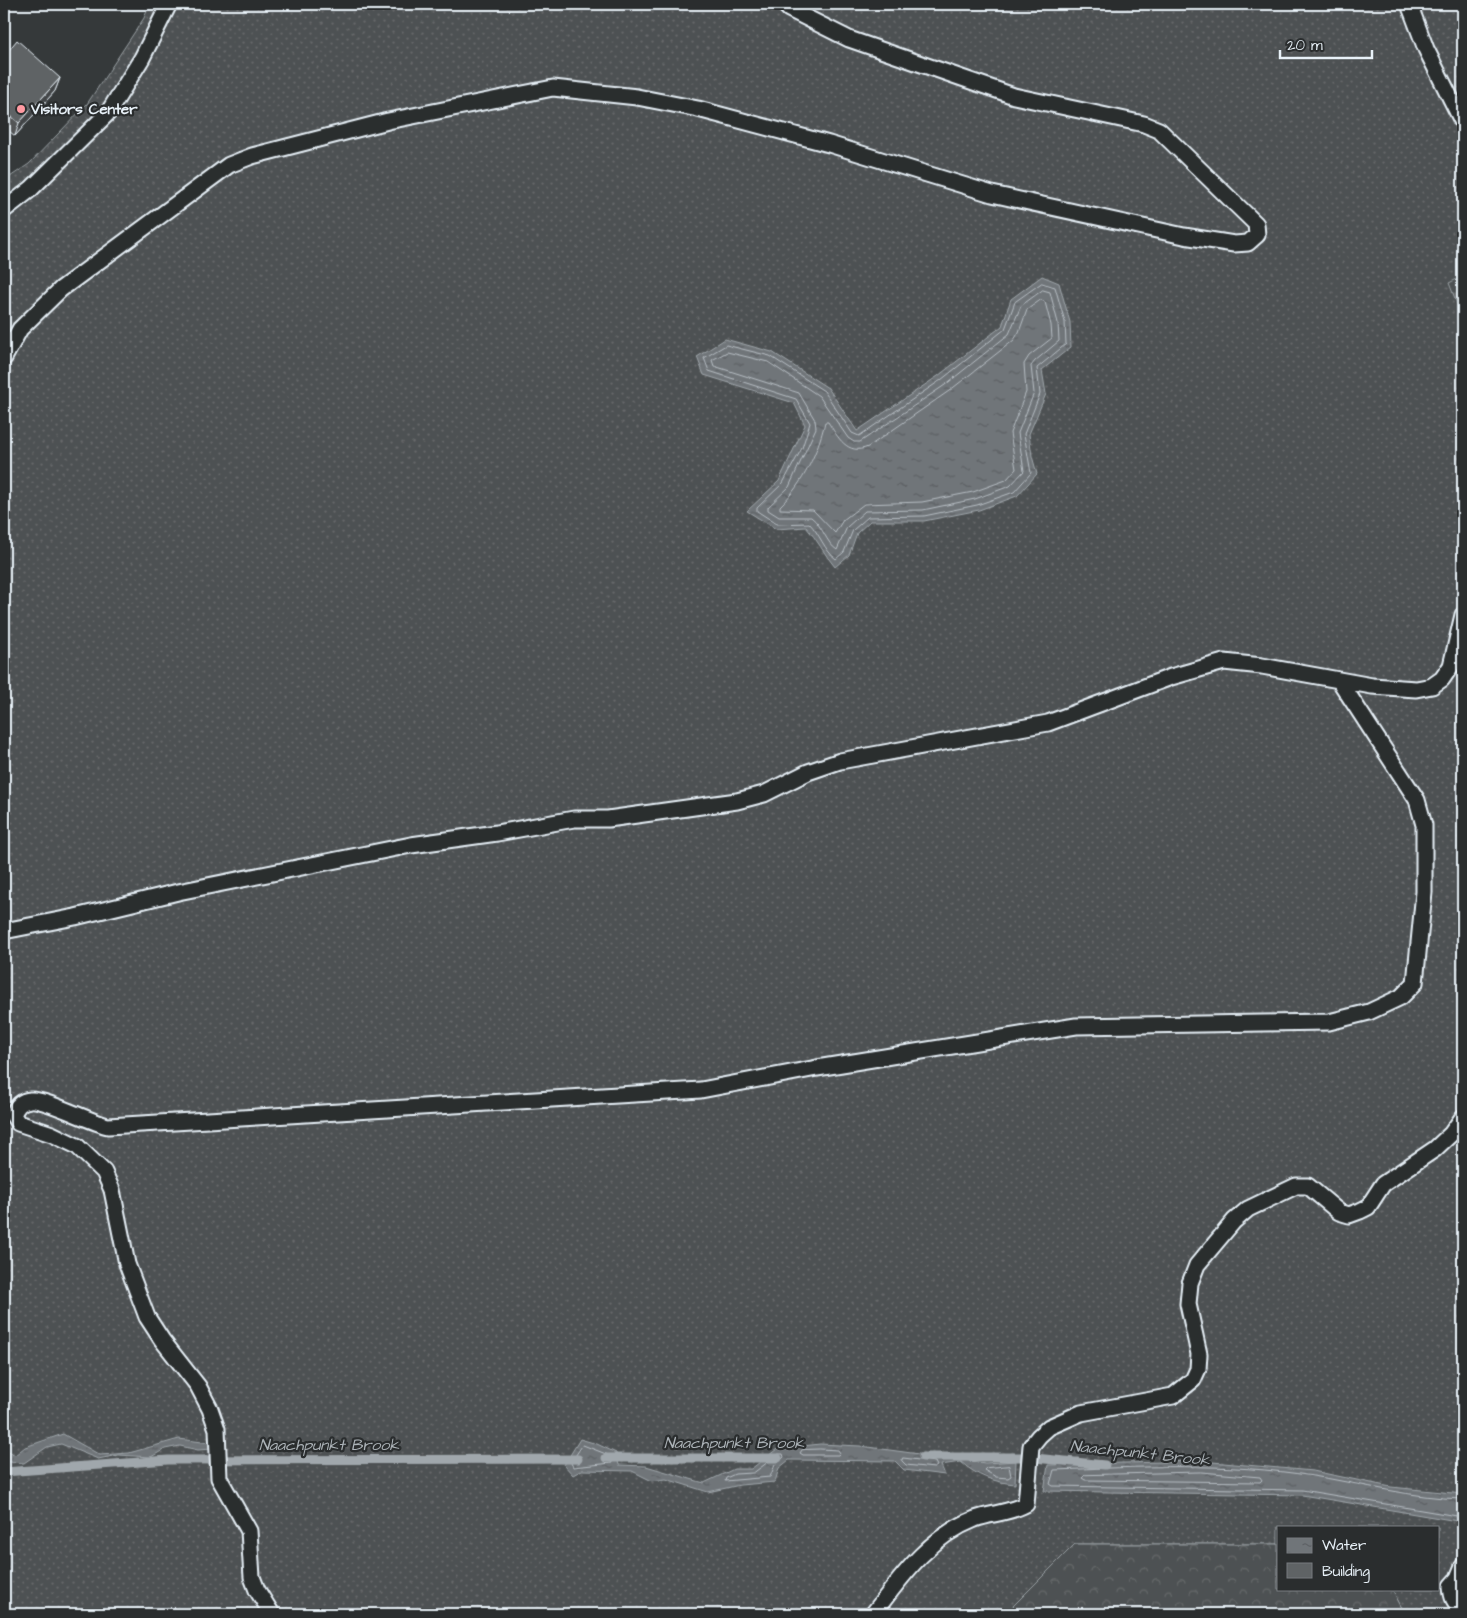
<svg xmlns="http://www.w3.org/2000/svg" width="1467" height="1618" font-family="'Architects Daughter',sans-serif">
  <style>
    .grass { fill: url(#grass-dots); stroke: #9aa1a5 }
    .forest { fill: url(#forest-crowns); stroke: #9aa1a5 }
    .cemetery { fill: url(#cemetery-stones); stroke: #9aa1a5 }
    .water { fill: url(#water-ripples); stroke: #a0a7ac }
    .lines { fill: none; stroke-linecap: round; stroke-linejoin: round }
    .shore { stroke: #b8bfc5; stroke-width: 1 }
    .stream { stroke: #a0a7ac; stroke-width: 9 }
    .lane-casing { stroke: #e8f1f8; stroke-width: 19 }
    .lane { stroke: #2a2d2e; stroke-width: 15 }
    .wall { fill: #525557; stroke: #e8f1f8 }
    .shaded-wall { fill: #424547; stroke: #e8f1f8 }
    .building { fill: #5f6365; stroke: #e8f1f8 }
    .poi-dot { fill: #ff9aa2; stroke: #2a2d2e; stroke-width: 2 }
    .labels { text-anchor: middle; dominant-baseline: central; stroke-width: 4.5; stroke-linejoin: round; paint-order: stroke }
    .poi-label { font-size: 15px; font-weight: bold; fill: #e8f1f8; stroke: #2a2d2e; text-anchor: start }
    .water-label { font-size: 16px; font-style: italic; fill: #acb3b8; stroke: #2a2d2e }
  </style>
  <defs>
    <pattern id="grass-dots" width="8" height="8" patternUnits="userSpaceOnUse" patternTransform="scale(1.25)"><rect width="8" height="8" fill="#4d5152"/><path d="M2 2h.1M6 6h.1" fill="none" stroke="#676a6c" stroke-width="1.8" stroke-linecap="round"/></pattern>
    <pattern id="forest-crowns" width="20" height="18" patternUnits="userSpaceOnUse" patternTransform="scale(1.25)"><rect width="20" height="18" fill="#4d5152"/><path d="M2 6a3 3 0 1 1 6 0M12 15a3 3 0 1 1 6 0" fill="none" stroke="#676a6c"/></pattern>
    <pattern id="cemetery-stones" width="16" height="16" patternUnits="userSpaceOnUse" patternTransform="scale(1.25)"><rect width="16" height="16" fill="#4d5152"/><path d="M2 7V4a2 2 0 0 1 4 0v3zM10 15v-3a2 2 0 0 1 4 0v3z" fill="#676a6c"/></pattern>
    <pattern id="water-ripples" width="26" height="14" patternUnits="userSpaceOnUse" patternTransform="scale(1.25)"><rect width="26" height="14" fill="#707579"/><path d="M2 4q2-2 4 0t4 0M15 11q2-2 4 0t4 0" fill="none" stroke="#5b5e62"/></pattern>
  </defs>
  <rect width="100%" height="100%" fill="#35393a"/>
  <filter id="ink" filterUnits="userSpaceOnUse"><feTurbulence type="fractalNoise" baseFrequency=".02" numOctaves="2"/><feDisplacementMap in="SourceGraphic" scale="10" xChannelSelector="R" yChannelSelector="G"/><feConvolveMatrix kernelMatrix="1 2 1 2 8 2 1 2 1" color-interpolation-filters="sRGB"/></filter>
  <g filter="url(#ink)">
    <path class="grass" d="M150,4H1463V1614H1405L1392,1589H1438V1527H1278V1544H1075L1005,1614H4V181L29,164L87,104L144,18Z"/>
    <path class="forest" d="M1075,1544H1278V1589H1392L1405,1614H1005Z"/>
    <path class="cemetery" d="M1463,276V319L1449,283Z"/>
    <path class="water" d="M1042,276L1059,283L1070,322L1071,347L1042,370L1046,394L1029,434L1032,456L1037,474L1017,496L979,510L924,521H870L857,533L849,555L835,567C824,554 817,539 806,527L776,529L747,511L779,481L805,425L794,403L704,375L697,357L725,339L772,352L828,388L857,431L938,376L1002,326L1011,299Z
      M63,1434L100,1455L129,1453L179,1439L210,1443L212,1449L198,1450L180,1446L165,1449L151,1457L118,1455L98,1459L61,1444L47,1447L24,1463L8,1462L4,1459V1448L15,1455L25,1447Z
      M580,1439L597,1444L616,1453L619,1465L646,1466L704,1483L734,1469H751L777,1449L820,1444L860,1446L985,1463L1016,1461L1015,1484C993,1482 977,1476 961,1462L941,1465L945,1475L904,1470L895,1461L789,1460L779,1468L775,1482L740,1485L708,1492L666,1479L652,1481L632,1471L582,1470L573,1475L564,1465Z
      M1201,1461L1313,1471L1391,1487L1463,1494V1522L1302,1495L1044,1491L1048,1465Z"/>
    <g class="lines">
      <path class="shore" d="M1042,283L1055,287L1065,322L1066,344L1037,368L1040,394L1024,434L1031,473L1014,492L977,505L924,516L868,517L853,530L844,552L836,559C824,550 820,534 809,523L777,524L757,511V508L783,483L802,448L810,423L796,399L709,371L704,358L726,345L770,356L824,391L852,433L859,436L941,380L1005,329L1015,302Z
        M1043,290L1050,292L1058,323L1059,341L1035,361L1031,366L1034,393L1018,433L1024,471L1010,486L975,499L923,510L865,511L847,527L837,550C826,543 823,526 811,517H779L768,510V507L789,487L816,428L815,420L799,393L714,366L712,360L727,352L768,362L819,396L848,438L854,442H860L945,385L1009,334L1021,306Z
        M1041,300L1045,302L1051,325L1052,338L1029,356L1024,364L1026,392L1010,433L1016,469L1006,480L973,492L922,502L864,504L843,520L835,533L813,510L780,509V506C803,484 818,452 825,422H828C838,437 847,456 868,447L949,391L1014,340L1019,332L1027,310Z
        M583,1445L611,1456L612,1463L573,1467L571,1463Z
        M820,1449L838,1450L840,1453L838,1455H803L800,1453L802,1450Z
        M779,1454H783L784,1457L775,1465L770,1477L725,1481L726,1478L735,1474L753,1473Z
        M903,1458L935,1462L937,1466L934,1468L906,1465L902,1461Z
        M1009,1466L1011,1476L1008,1478L996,1477L984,1470L986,1468Z
        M1201,1472L1260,1477L1262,1480L1260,1482L1085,1480L1082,1478L1085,1475Z
        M1463,1499C1411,1498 1364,1484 1313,1476C1227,1462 1140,1467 1054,1470L1050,1484L1053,1486L1302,1490L1463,1517"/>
      <path class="stream" d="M923,1457H1025L1105,1465
        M606,1458H778
        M4,1472L168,1460L578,1459"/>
      <g class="lane-casing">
        <path id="lane" d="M1409,4L1426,49L1463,123
          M4,210L31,189L108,113L142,58L169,4
          M4,358L20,329L61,289L229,165L252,156L388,121L553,88L637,97L698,109L829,144L992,194L1184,236L1234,244L1248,243L1257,235L1256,224L1159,130L1144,124L1014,96L849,39L789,9L784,4
          M4,931L75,917L178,892L411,845L497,833L574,819H608L737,801L764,794L808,772L840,761L1048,723L1171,677L1224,662L1262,666L1372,686L1416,689L1432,686L1442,679L1451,666L1463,615
          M1463,1566L1458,1578L1451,1586C1452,1597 1453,1602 1463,1608
          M272,1614L257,1590L252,1577L249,1531L219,1478L217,1429L210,1409L198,1386L162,1340L147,1317L127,1264L112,1190L104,1172L77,1146L52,1134L18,1123L13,1115C16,1107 20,1101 30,1100C44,1098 90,1122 108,1126L701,1090L817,1068L1076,1026L1329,1022L1369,1012L1401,997L1415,983L1424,892V825L1417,800L1339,680
          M873,1614C902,1576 929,1537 975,1519C992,1513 1010,1513 1026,1504L1031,1446L1039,1436L1049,1427L1081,1413L1173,1396L1193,1380L1198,1369L1199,1354L1188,1304L1190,1283L1197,1265L1234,1221L1248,1209L1296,1186H1308L1339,1212L1349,1215L1360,1211L1368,1207L1383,1184L1435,1149L1451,1134L1463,1117"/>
      </g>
      <use href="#lane" class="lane"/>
    </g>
    <path class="wall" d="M4,56L60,78L55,91L15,136L4,127Z"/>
    <path class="shaded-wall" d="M60,78L55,91L15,136L19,123Z"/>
    <path class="building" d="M17,40L60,78L19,123L4,110V56Z"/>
  </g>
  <circle class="poi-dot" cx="21" cy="109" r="5"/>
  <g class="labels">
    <g class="poi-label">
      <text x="31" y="109">Visitors Center</text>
    </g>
    <g class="water-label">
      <text x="734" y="1443">Naachpunkt Brook</text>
      <text x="329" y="1445">Naachpunkt Brook</text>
      <text transform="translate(1140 1453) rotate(6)">Naachpunkt Brook</text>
    </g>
  </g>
  <rect width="1467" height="1618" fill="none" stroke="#2a2d2e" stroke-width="20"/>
  <rect x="10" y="10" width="1447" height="1598" fill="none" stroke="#e8f1f8" stroke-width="2" filter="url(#ink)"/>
  <rect x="1277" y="1526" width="162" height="65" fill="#2a2d2e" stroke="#767b7f"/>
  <rect x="1287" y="1538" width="25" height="15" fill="url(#water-ripples)" stroke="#767b7f"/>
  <text x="1322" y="1550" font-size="15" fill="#e8f1f8">Water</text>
  <rect x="1287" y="1563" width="25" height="15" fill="#5f6365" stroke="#767b7f"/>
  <text x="1322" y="1576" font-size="15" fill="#e8f1f8">Building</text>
  <path d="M1280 50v8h92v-8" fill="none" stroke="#e8f1f8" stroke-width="2.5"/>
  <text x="1287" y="50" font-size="15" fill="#e8f1f8" stroke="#2a2d2e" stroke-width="4" paint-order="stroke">20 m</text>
</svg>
